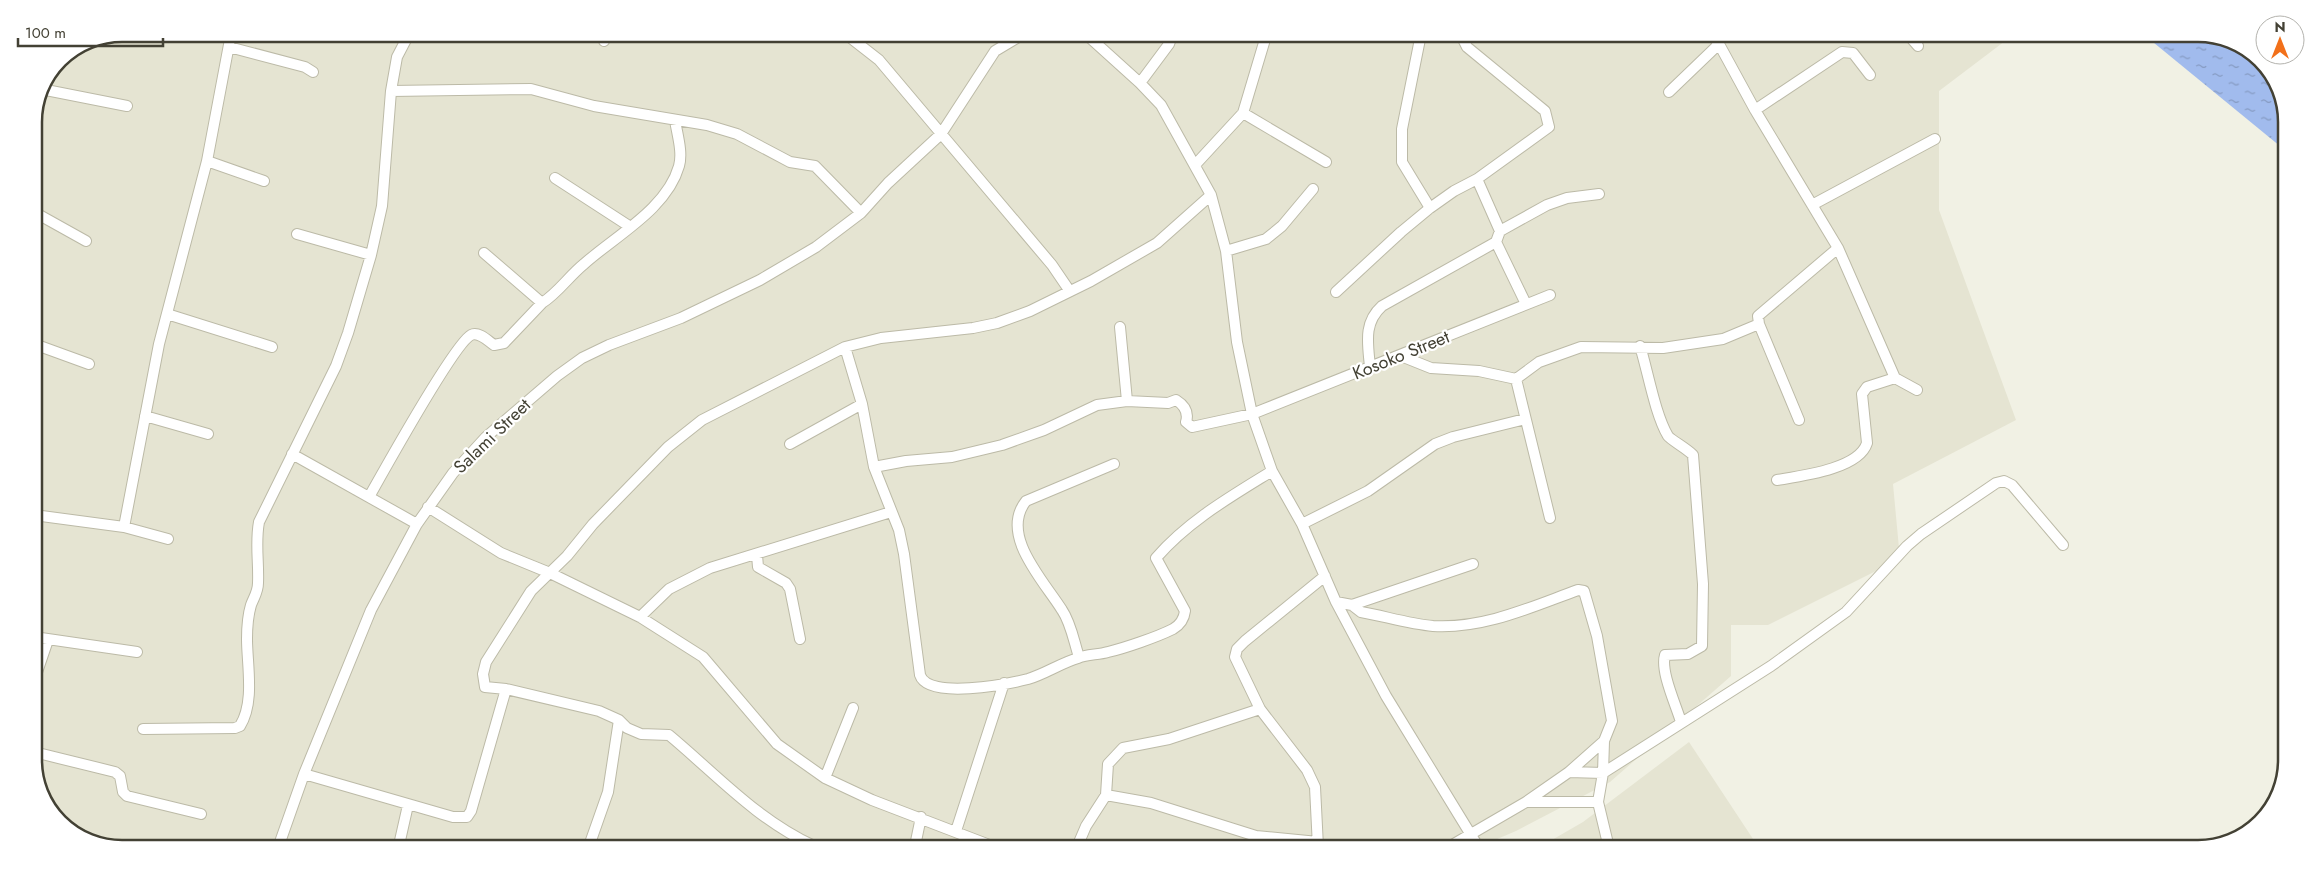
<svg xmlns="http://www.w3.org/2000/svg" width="2320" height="883" font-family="Jost,sans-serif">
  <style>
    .residential { fill: #e5e4d2 }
    .water { fill: url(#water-ripples) }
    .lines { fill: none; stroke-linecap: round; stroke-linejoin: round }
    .street-casing { stroke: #bcbaa7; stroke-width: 12 }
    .street { stroke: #fff; stroke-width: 10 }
    .labels { text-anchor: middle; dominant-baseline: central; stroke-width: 4.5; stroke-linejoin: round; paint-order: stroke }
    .street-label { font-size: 18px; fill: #434134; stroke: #fff }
    .rim { fill: none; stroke: #434134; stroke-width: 2.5 }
  </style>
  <defs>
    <pattern id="water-ripples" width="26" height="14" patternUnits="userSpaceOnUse" patternTransform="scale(1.25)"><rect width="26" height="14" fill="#a1bbed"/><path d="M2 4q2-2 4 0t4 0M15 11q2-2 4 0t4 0" fill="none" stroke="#859ac1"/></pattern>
  </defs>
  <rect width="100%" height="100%" fill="#f1f1e4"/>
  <path class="residential" d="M122,34L2009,38L1939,91V210L2016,420L1893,484L1900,559L1768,625H1731V676L1610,782L1516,831L1476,848L94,844L52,814L34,767V117L60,59L89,40Z
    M1689,742L1759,848H1538L1583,822Z"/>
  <path class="water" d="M2148,38L2226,39L2268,68L2286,116V151Z"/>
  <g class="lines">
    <g class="street-casing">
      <path id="street" d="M847,35L879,60L1052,265L1069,290
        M1088,36L1140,83L1161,105L1211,195L1226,251L1237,342L1252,414L1272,471L1302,524L1336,602L1386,696L1479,848
        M1366,37H1373
        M1713,37L1719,44L1755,110L1838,248L1895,378L1917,390
        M1911,38L1918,46
        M604,41L607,35
        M229,47L305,67L313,72
        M1140,83L1169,44L1172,36
        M46,90L127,106
        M391,91L531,89L594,106L707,125L737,134L790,162L815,166L861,213
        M1669,92L1719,44
        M1755,110L1842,52L1853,53L1870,75
        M1243,113L1326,162
        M207,161L264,181
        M1195,165L1243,113L1266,36
        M555,178L629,226
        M1477,179L1500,231
        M1812,205L1935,139
        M1430,208L1454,191L1477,179L1549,127L1545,111L1467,47L1462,37
        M34,212L86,241
        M297,234L371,255
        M1496,242L1526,304
        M1226,251L1266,239L1282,226L1313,189
        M484,253L542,303
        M1336,292L1401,232L1430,208L1402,162V129L1420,39L1413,37
        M167,314L272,347
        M1120,327L1127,401
        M34,344L89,364
        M1640,346C1648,372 1655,414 1668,436C1671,440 1686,448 1693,455L1703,584L1702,646L1688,654L1665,655C1660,671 1676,705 1681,722
        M845,347L862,404L874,467L899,530L904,554L920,675C928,700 1008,684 1028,679C1045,674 1061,663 1078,658C1087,654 1098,655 1108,652C1125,648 1157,637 1173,629C1180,625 1184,619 1185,611L1156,558C1188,521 1230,497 1272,471
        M1401,356L1431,368L1479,371L1516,379L1539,362L1581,347L1663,348L1723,339L1759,324
        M1370,367C1368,344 1363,323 1382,306L1496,242L1500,231L1547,205L1567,198L1599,194
        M1516,379L1550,518
        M145,416L208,434
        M1799,420L1759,324L1758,316L1838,248
        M790,444L862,404
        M292,454L417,524
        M874,467L906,461L952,457L1002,445L1044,430L1097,405L1127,401L1168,403L1176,400C1184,405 1189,412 1186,422L1192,427L1252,414L1550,295
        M1777,480C1801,476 1859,469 1867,443L1862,394L1867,387L1895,378
        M369,497C383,472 455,343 471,335C479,331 488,341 494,345L504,343L542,303C558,293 569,276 584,264C615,236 667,209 679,166C683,152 677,134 675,120
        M428,507L501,553L550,573L640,617L703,657L777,744L825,778L872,800L992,846
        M34,515L124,527L168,539
        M1302,524L1368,491L1435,444L1453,437L1525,419
        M124,527L159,344L207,161L231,34
        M757,555L758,567L786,583L790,589L800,639
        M1336,602L1352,605L1361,612C1384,616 1409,624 1433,626C1484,629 1531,607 1578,590L1584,591L1597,636L1612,721L1604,741L1603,773L1598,802L1609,848
        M1352,605L1473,564
        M640,617L669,589L710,568L891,512
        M34,637L137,652
        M1079,657C1074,642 1071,623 1062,610C1044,581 999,535 1026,501L1114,464
        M34,681L48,640
        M143,729L235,728L240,726C255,702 247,665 247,639C247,628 248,615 251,605C254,597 258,592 258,583C259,562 255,543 259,522L336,366L348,333L371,255L382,206L391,91L397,57L409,34
        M34,752L115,772L120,776L123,792L127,796L201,814
        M1569,772L1603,773L1771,666L1846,612L1907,546L1921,534L1996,483L2004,481L2012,485L2063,545
        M304,774L453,817H467L471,811L506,689
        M825,778L853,708
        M1106,795L1151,803L1256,836L1318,842
        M1526,802H1598
        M956,831L1004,683
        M279,845L304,774L371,610L417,524L453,473L486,437L557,376L582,358L609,345L681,318L760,280L816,247L861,213L888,183L941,134L995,51L1020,36
        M399,845L408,805
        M589,846L608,792L619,720
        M814,846C756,819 717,775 669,735L641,734L627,728L619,720L599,711L506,689L485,687L483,674L486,662L531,591L567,556L593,524L668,447L702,420L845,347L881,338L973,328L997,323L1030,311L1091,281L1157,243L1211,195
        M915,846L921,817
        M1077,847L1086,826L1106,795L1108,764L1123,748L1169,739L1260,709
        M1318,847L1315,787L1307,770L1260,709L1235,657L1237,649L1245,641L1325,576
        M1447,848L1526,802L1569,772L1604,741"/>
    </g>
    <use href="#street" class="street"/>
  </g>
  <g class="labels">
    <g class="street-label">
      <text transform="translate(1401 355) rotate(-22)">Kosoko Street</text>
      <text transform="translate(492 436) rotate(-44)">Salami Street</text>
    </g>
  </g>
  <path d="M0 0H2320V883H0ZM122 42H2198A80 80 0 0 1 2278 122V760A80 80 0 0 1 2198 840H122A80 80 0 0 1 42 760V122A80 80 0 0 1 122 42Z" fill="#fff" fill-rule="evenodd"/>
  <path class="rim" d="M122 42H2198A80 80 0 0 1 2278 122V760A80 80 0 0 1 2198 840H122A80 80 0 0 1 42 760V122A80 80 0 0 1 122 42Z"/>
  <g transform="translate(2280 40)"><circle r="24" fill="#ffffff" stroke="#b4b3ae"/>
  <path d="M0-4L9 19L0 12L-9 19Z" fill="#f2701a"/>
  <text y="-8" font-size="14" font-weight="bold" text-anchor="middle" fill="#434134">N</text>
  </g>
  <path d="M18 38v8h145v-8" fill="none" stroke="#434134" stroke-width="2.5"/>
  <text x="25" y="38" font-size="15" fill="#434134" stroke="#ffffff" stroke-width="4" paint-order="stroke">100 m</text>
</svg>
